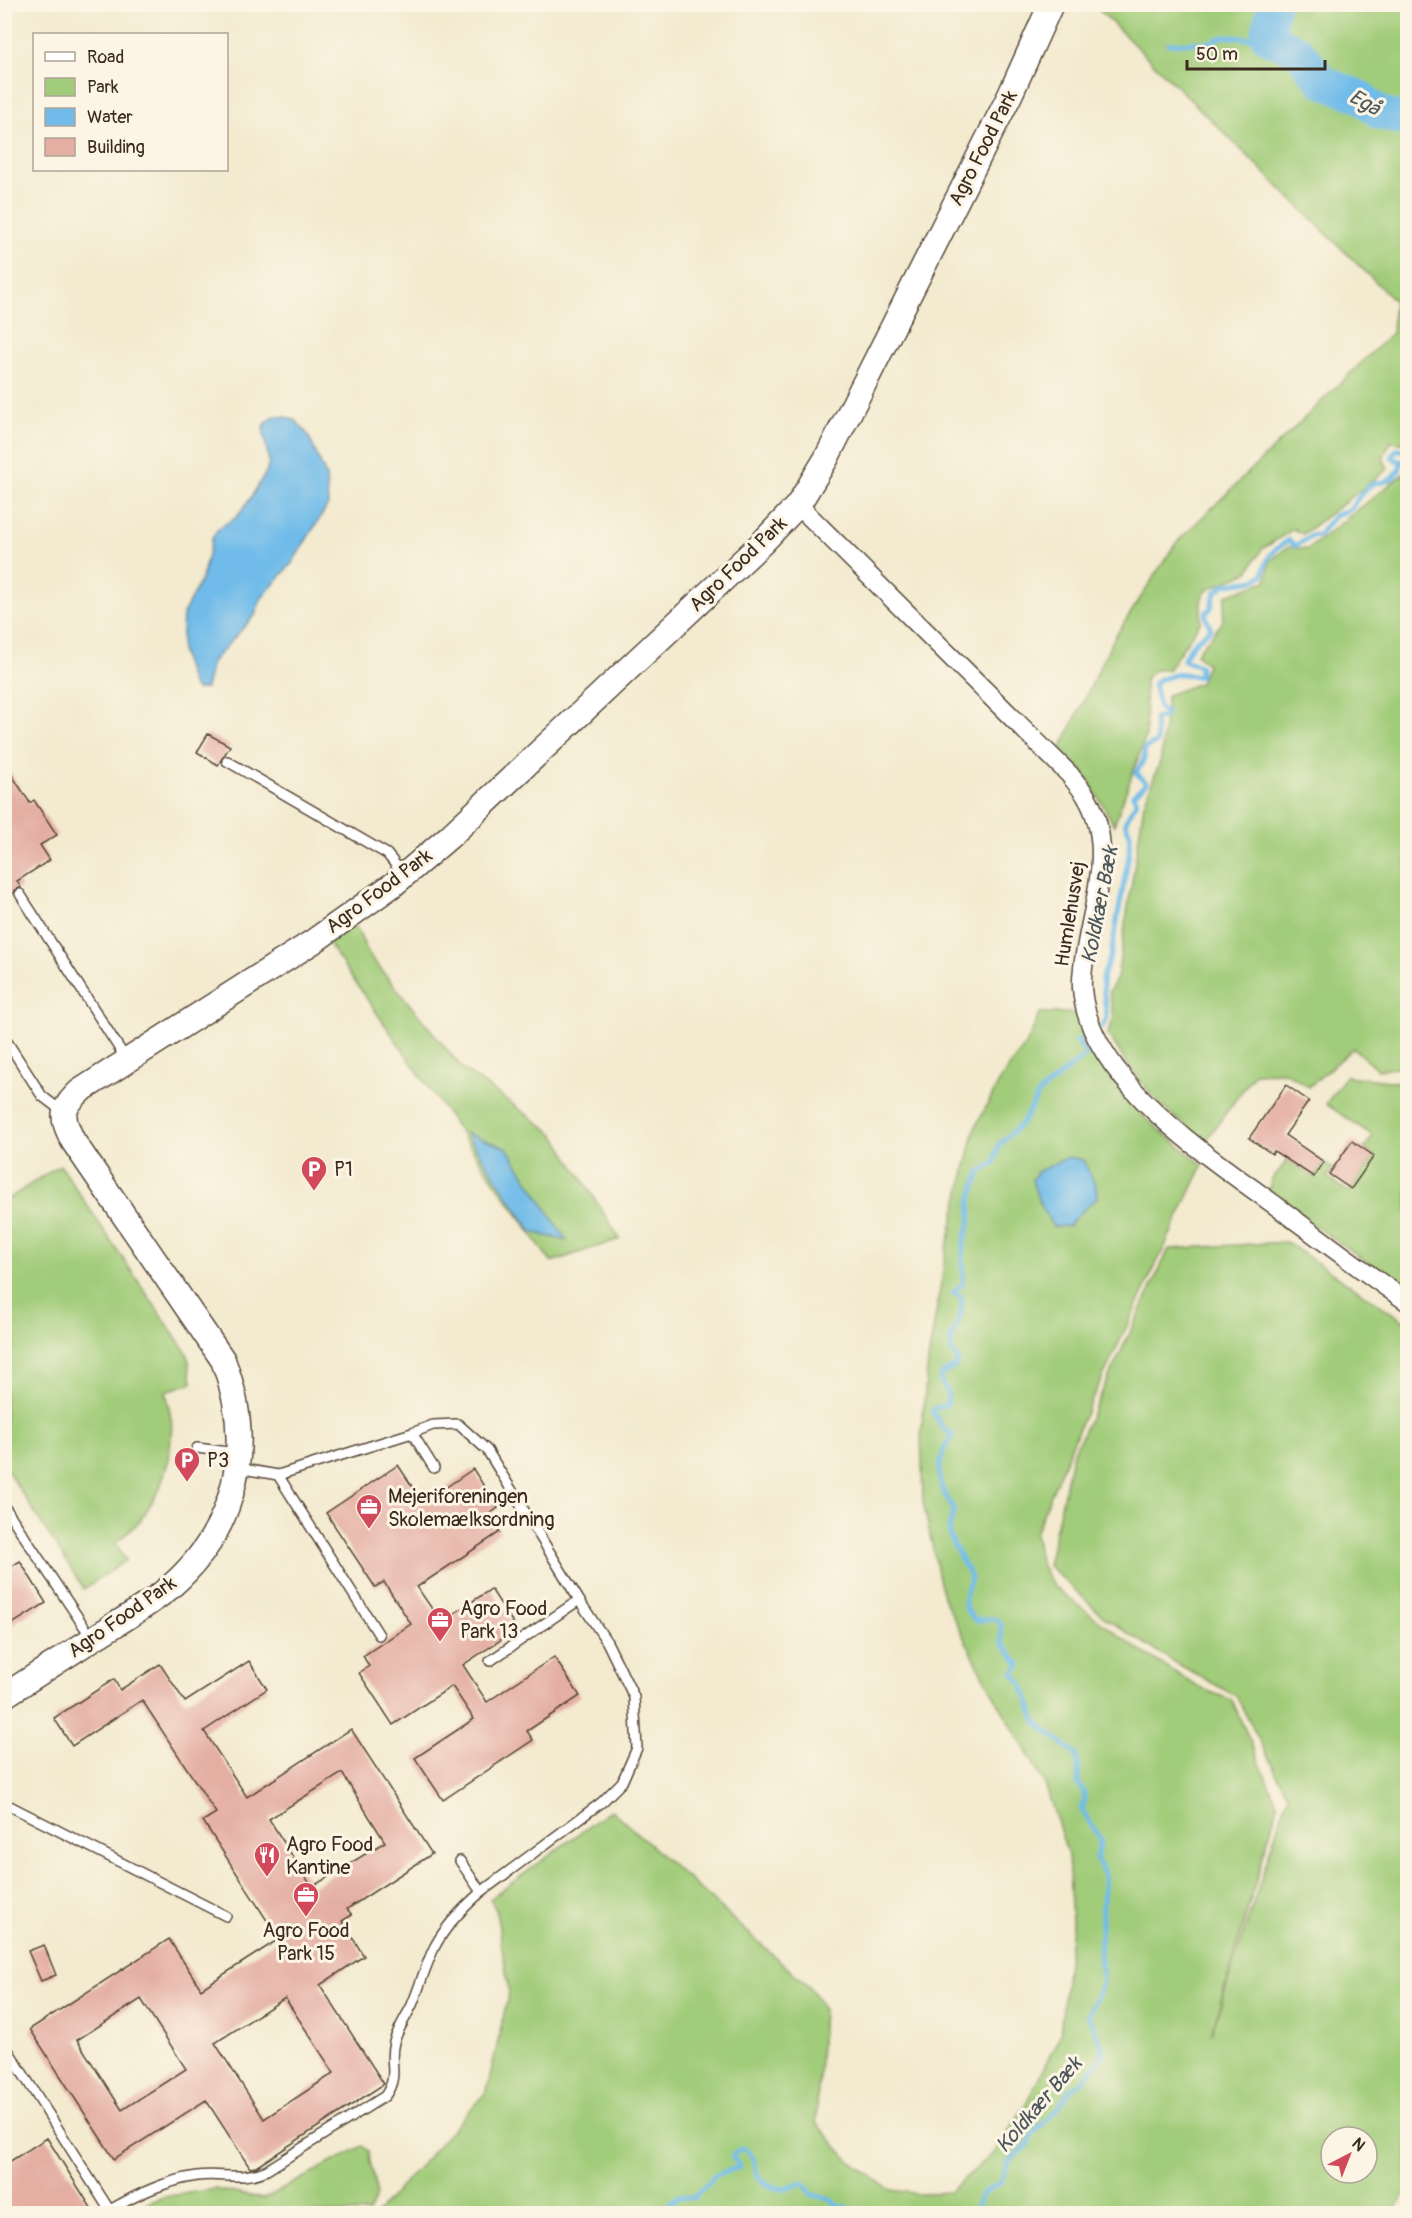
<svg xmlns="http://www.w3.org/2000/svg" width="1412" height="2218" font-family="Pangolin,sans-serif">
  <style>
    .green { fill: #a1cc79; stroke: #6e7b4c; stroke-width: 1.5; fill-rule: evenodd }
    .water { fill: #70bbe9; stroke: #567284; stroke-width: 1.5 }
    .lines { fill: none; stroke-linecap: round; stroke-linejoin: round }
    .stream { stroke: #70bbe9; stroke-width: 5 }
    .river { stroke: #70bbe9; stroke-width: 33 }
    .building { fill: #e4aea3; fill-rule: evenodd }
    .service-casing { stroke: #574739; stroke-width: 12 }
    .minor-casing { stroke: #574739; stroke-width: 21 }
    .tertiary-casing { stroke: #574739; stroke-width: 27 }
    .service { stroke: #fff; stroke-width: 9 }
    .minor { stroke: #fff; stroke-width: 18 }
    .tertiary { stroke: #fff; stroke-width: 24 }
    .labels { text-anchor: middle; dominant-baseline: central; stroke-width: 6; stroke-linejoin: round; paint-order: stroke }
    .street-label { font-size: 20px; fill: #3b2a1e; stroke: #fcf5e5 }
    .poi-label { font-size: 20px; fill: #3b2a1e; stroke: #fcf5e5; text-anchor: start }
    .water-label { font-size: 21px; font-style: italic; fill: #4b565b; stroke: #fcf5e5 }
  </style>
  <rect width="100%" height="100%" fill="#fcf5e5"/>
  <filter id="ink" filterUnits="userSpaceOnUse"><feTurbulence type="fractalNoise" baseFrequency=".0167" numOctaves="2"/><feDisplacementMap in="SourceGraphic" scale="12" xChannelSelector="R" yChannelSelector="G"/><feConvolveMatrix kernelMatrix="1 2 1 2 8 2 1 2 1" color-interpolation-filters="sRGB"/></filter>
  <filter id="wash" filterUnits="userSpaceOnUse"><feTurbulence type="fractalNoise" baseFrequency=".008" numOctaves="4" result="noise"/><feDisplacementMap in="SourceGraphic" scale="24" xChannelSelector="R" yChannelSelector="G"/><feGaussianBlur stdDeviation="1.35" result="paint"/><feColorMatrix in="noise" values="0 0 0 0 0 0 0 0 0 0 0 0 0 0 0 0 0 1.4 0 .05"/><feComposite in="paint" operator="in"/></filter>
  <g filter="url(#wash)">
    <rect width="100%" height="100%" fill="#f3eacf"/>
    <path class="green" d="M1094,5H1408L1407,444L1391,442L1383,457L1388,469L1303,534L1293,529L1262,549L1248,572L1207,590L1201,600V621L1168,670H1154L1145,679L1146,736L1114,825L1084,772L1060,750L1113,640L1176,543L1392,333L1394,300Z
      M1407,471V1066L1378,1070L1353,1048L1309,1087L1285,1072L1255,1073L1205,1142L1159,1104L1127,1064L1108,1034L1114,1017L1109,992L1117,978L1144,804L1161,759L1167,695L1200,683L1207,664L1196,654L1222,623L1226,595L1266,581L1270,561L1288,547L1308,549Z
      M356,927L369,955L463,1069L554,1134L620,1239L551,1262L332,949L329,942L346,929Z
      M1040,1013H1076L1092,1054L1145,1118L1203,1165L1082,1421L1035,1533L1040,1562L1053,1586L1136,1648L1200,1688L1232,1700L1278,1805L1211,2035L1288,1795L1236,1696L1169,1659L1105,1618L1048,1565L1072,1456L1169,1249L1286,1242L1407,1323V2189L1393,2214H376L487,2091L509,1991L496,1910L490,1899L611,1810L810,1988L818,1998L823,2010L816,2123L850,2161L891,2190L920,2194L949,2192L995,2152L1023,2109L1060,2035L1072,1924L1068,1855L1045,1784L991,1690L943,1597L923,1502L921,1433L928,1361L947,1247L975,1128L1001,1079L1028,1041ZM1331,2137H1367V2173H1331Z
      M1346,1076L1407,1083V1290L1268,1193L1272,1179L1288,1160L1314,1177L1325,1163L1333,1169L1327,1177L1349,1192L1374,1156L1364,1148L1373,1136L1326,1104Z
      M60,1165L188,1355L192,1383L166,1391L172,1425L169,1459L159,1491L140,1521L115,1544L126,1560L84,1589L5,1467V1201Z
      M362,2146L368,2151L377,2196L368,2213H138L145,2204L163,2197L215,2189L264,2199Z"/>
    <path class="water" d="M275,416L286,417L296,421L308,435L326,476L328,505L292,563L261,599L255,615L212,662L206,688L196,690L192,684L181,651L183,614L202,578L213,536L219,528L237,517L250,499L267,471L269,462L263,428L267,422Z
      M466,1133L507,1148L567,1241L532,1232Z
      M1068,1157L1083,1160L1096,1186L1097,1197C1087,1209 1078,1212 1069,1226L1053,1227L1038,1199L1032,1180L1037,1172Z"/>
    <g class="lines">
      <path class="stream" d="M1168,44L1210,42L1224,36L1252,39L1267,37
        M1102,1027L1107,1018L1102,979L1111,954L1129,854L1130,834L1125,822L1137,801L1133,795L1147,783L1136,773L1144,759L1145,748L1157,742L1155,718L1164,717L1167,712L1160,709L1154,684L1159,679C1167,679 1173,674 1180,674C1187,673 1192,678 1200,676V666L1184,660C1187,647 1201,636 1211,629L1206,618V613L1211,608L1215,593L1224,585L1255,580L1263,575C1267,554 1273,551 1289,540L1295,546L1311,536L1319,535L1334,516L1351,509C1356,500 1365,488 1374,483C1377,482 1381,483 1384,482C1395,479 1400,471 1402,461H1398L1392,457L1396,450H1408
        M680,2214L670,2203L679,2196L693,2198L716,2175L739,2167L738,2163L733,2158L734,2153L742,2148C756,2153 753,2164 758,2176C761,2183 776,2189 784,2189C790,2188 797,2184 803,2182L812,2195L832,2199L839,2207H846L857,2214
        M967,2214L976,2208L982,2195L988,2190L1000,2183L1008,2162L1029,2144L1031,2136L1057,2109L1072,2088L1081,2083L1103,2057L1101,2043L1088,2015C1100,1989 1107,1984 1099,1955L1105,1875L1096,1858L1101,1840L1082,1810C1086,1798 1086,1793 1078,1784C1081,1746 1070,1753 1047,1731C1044,1728 1038,1725 1036,1721C1030,1711 1031,1700 1023,1690V1685L1013,1673L1020,1665L1002,1643L1001,1624L996,1619L975,1620C958,1603 966,1598 971,1578L952,1542L949,1528L954,1510C938,1486 935,1474 945,1447C947,1442 951,1440 953,1434L944,1430L933,1412L935,1408L943,1406L948,1403L947,1392L940,1381L942,1374L956,1366L958,1360L951,1350L952,1343L950,1339C957,1328 964,1309 961,1296L953,1293L963,1283V1246L971,1218L970,1202L980,1172L994,1163L999,1145L1023,1122L1040,1092L1087,1054L1077,1042L1083,1038"/>
      <path class="river" d="M1274,4L1267,37L1299,52L1323,82L1361,97L1380,113L1408,121"/>
    </g>
    <g id="blocks">
      <path class="building" d="M208,734L230,746L218,765L197,752Z
        M4,763L30,803L34,800L57,835L40,845L50,860L17,881L21,888L16,889L13,893L4,899Z
        M1286,1085L1309,1101L1285,1135L1324,1162L1314,1177L1274,1151L1272,1154L1249,1138Z
        M1352,1141L1374,1156L1351,1189L1329,1174Z
        M398,1465L423,1503L473,1469L498,1508L488,1515L500,1532L417,1587L441,1622L491,1589L517,1629L463,1665L487,1702L554,1657L580,1696L527,1731L533,1740L443,1800L415,1758L474,1719L452,1686L393,1725L359,1673L369,1666L363,1656L411,1624L384,1582L375,1587L326,1513Z
        M20,1561L46,1603L4,1629V1571Z
        M249,1661L267,1689L204,1731L247,1797L351,1729L432,1854L347,1909L352,1915L342,1921L364,1956L320,1985L384,2084L256,2167L250,2168L206,2100L114,2159L30,2029L169,1939L201,1989L279,1939L203,1821L216,1813L142,1700L72,1746L54,1718L114,1679L120,1690L160,1664L185,1702ZM342,1773L385,1842L312,1887L269,1819ZM285,1998L334,2073L264,2119L215,2043ZM141,1999L186,2069L122,2110L77,2040Z
        M44,1945L56,1975L41,1981L28,1951Z
        M47,2138L95,2214H4V2165Z"/>
    </g>
  </g>
  <g filter="url(#ink)">
    <use href="#blocks" fill-opacity="0" stroke="#574739" stroke-width="1.5"/>
    <g class="lines">
      <g class="service-casing">
        <path id="service" d="M227,761L387,854L403,874
          M20,894L126,1059
          M4,1037L42,1096L63,1112
          M412,1433L433,1425L458,1424L487,1450L579,1600
          M197,1448L236,1453
          M237,1468L278,1475L412,1433L434,1468
          M278,1475L379,1635
          M4,1506L91,1637
          M4,1803L226,1916
          M481,1892L602,1802L622,1782L637,1748L634,1697L607,1642L579,1600L490,1661
          M4,2044L112,2214
          M110,2210C138,2194 165,2181 197,2176C222,2173 243,2181 267,2170L385,2096C400,2075 388,2063 394,2042C398,2029 406,2017 412,2005C420,1986 425,1967 434,1948C445,1926 463,1908 481,1892L460,1861"/>
      </g>
      <g class="minor-casing">
        <path id="minor" d="M798,505L1070,775C1075,782 1082,789 1086,796C1113,841 1097,891 1088,938C1085,954 1081,971 1082,988C1088,1080 1211,1158 1279,1208C1322,1240 1364,1272 1408,1302"/>
      </g>
      <g class="tertiary-casing">
        <path id="tertiary" d="M4,1696C35,1676 66,1656 97,1636C121,1621 147,1606 169,1588C238,1529 255,1443 223,1360L73,1141C61,1117 60,1110 80,1091L314,941L394,884L449,837L762,543L798,505L826,459L1010,95L1051,4"/>
      </g>
      <use href="#service" class="service"/>
      <use href="#minor" class="minor"/>
      <use href="#tertiary" class="tertiary"/>
    </g>
  </g>
  <defs>
    <g id="parking-pin" transform="scale(1.35)"><path d="M0 17L-7.5 6A9.5 9.5 0 1 1 7.5 6Z" fill="#d1495b" stroke="#fcf5e5"/><path d="M-3.5-5.5H1a3.5 3.5 0 0 1 0 7H-1V5.5H-3.5ZM-1-3.4V-.6H.8a1.4 1.4 0 0 0 0-2.8Z" fill="#fff"/></g>
    <g id="office-pin" transform="scale(1.35)"><path d="M0 17L-7.5 6A9.5 9.5 0 1 1 7.5 6Z" fill="#d1495b" stroke="#fcf5e5"/><path d="M-6-3h4V-5.5h4V-3h4V5H-6ZM-1-4.5V-3h2v-1.5ZM-6 0V1H6V0Z" fill="#fff"/></g>
    <g id="restaurant-pin" transform="scale(1.35)"><path d="M0 17L-7.5 6A9.5 9.5 0 1 1 7.5 6Z" fill="#d1495b" stroke="#fcf5e5"/><path d="M-5-6h1v4h1v-4h1v4h1v-4h1v5L-1.5 .5V6h-2V.5L-5-1ZM5-6V6H3V1.5H1.5Q1.5-4 5-6Z" fill="#fff"/></g>
  </defs>
  <g fill-rule="evenodd">
    <use href="#parking-pin" x="314" y="1169"/>
    <use href="#parking-pin" x="187" y="1460"/>
    <use href="#office-pin" x="369" y="1507"/>
    <use href="#office-pin" x="440" y="1620"/>
    <use href="#restaurant-pin" x="267" y="1855"/>
    <use href="#office-pin" x="306" y="1895"/>
  </g>
  <g class="labels">
    <g class="street-label">
      <text transform="translate(983 148) rotate(-63)">Agro Food Park</text>
      <text transform="translate(738 564) rotate(-44)">Agro Food Park</text>
      <text transform="translate(379 891) rotate(-37)">Agro Food Park</text>
      <text transform="translate(1070 914) rotate(-81)">Humlehusvej</text>
      <text transform="translate(122 1617) rotate(-35)">Agro Food Park</text>
    </g>
    <g class="poi-label">
      <text x="334" y="1169">P1</text>
      <text x="207" y="1460">P3</text>
      <text x="388" y="1496">Mejeriforeningen<tspan x="388" dy="23">Skolemælksordning</tspan></text>
      <text x="460" y="1608">Agro Food<tspan x="460" dy="23">Park 13</tspan></text>
      <text x="286" y="1844">Agro Food<tspan x="286" dy="23">Kantine</tspan></text>
      <text x="306" y="1930" text-anchor="middle">Agro Food<tspan x="306" dy="23">Park 15</tspan></text>
    </g>
    <g class="water-label">
      <text transform="translate(1365 103) rotate(29)">Egå</text>
      <text transform="translate(1100 905) rotate(-79)">Koldkær Bæk</text>
      <text transform="translate(1039 2105) rotate(-49)">Koldkær Bæk</text>
    </g>
  </g>
  <rect width="1412" height="2218" fill="none" stroke="#fcf5e5" stroke-width="24"/>
  <rect x="33" y="33" width="195" height="138" fill="#fcf5e5" stroke="#afa495" stroke-width="1.5"/>
  <rect x="45" y="52" width="30" height="9" fill="#ffffff" stroke="#afa495" stroke-width="1.5"/>
  <text x="87" y="63" font-size="18" fill="#3b2a1e">Road</text>
  <rect x="45" y="78" width="30" height="18" fill="#a1cc79" stroke="#afa495" stroke-width="1.5"/>
  <text x="87" y="93" font-size="18" fill="#3b2a1e">Park</text>
  <rect x="45" y="108" width="30" height="18" fill="#70bbe9" stroke="#afa495" stroke-width="1.5"/>
  <text x="87" y="123" font-size="18" fill="#3b2a1e">Water</text>
  <rect x="45" y="138" width="30" height="18" fill="#e4aea3" stroke="#afa495" stroke-width="1.5"/>
  <text x="87" y="153" font-size="18" fill="#3b2a1e">Building</text>
  <g transform="translate(1349 2155) rotate(42)"><circle r="28" fill="#fcf5e5" stroke="#afa495" stroke-width="1.5"/>
  <path d="M0-4.5L10 22L0 15L-10 22Z" fill="#d1495b"/>
  <text y="-9" font-size="16" font-weight="bold" text-anchor="middle" fill="#3b2a1e">N</text>
  </g>
  <path d="M1187 60v9h138v-9" fill="none" stroke="#3b2a1e" stroke-width="3"/>
  <text x="1196" y="60" font-size="18" fill="#3b2a1e" stroke="#fcf5e5" stroke-width="4.5" paint-order="stroke">50 m</text>
</svg>
